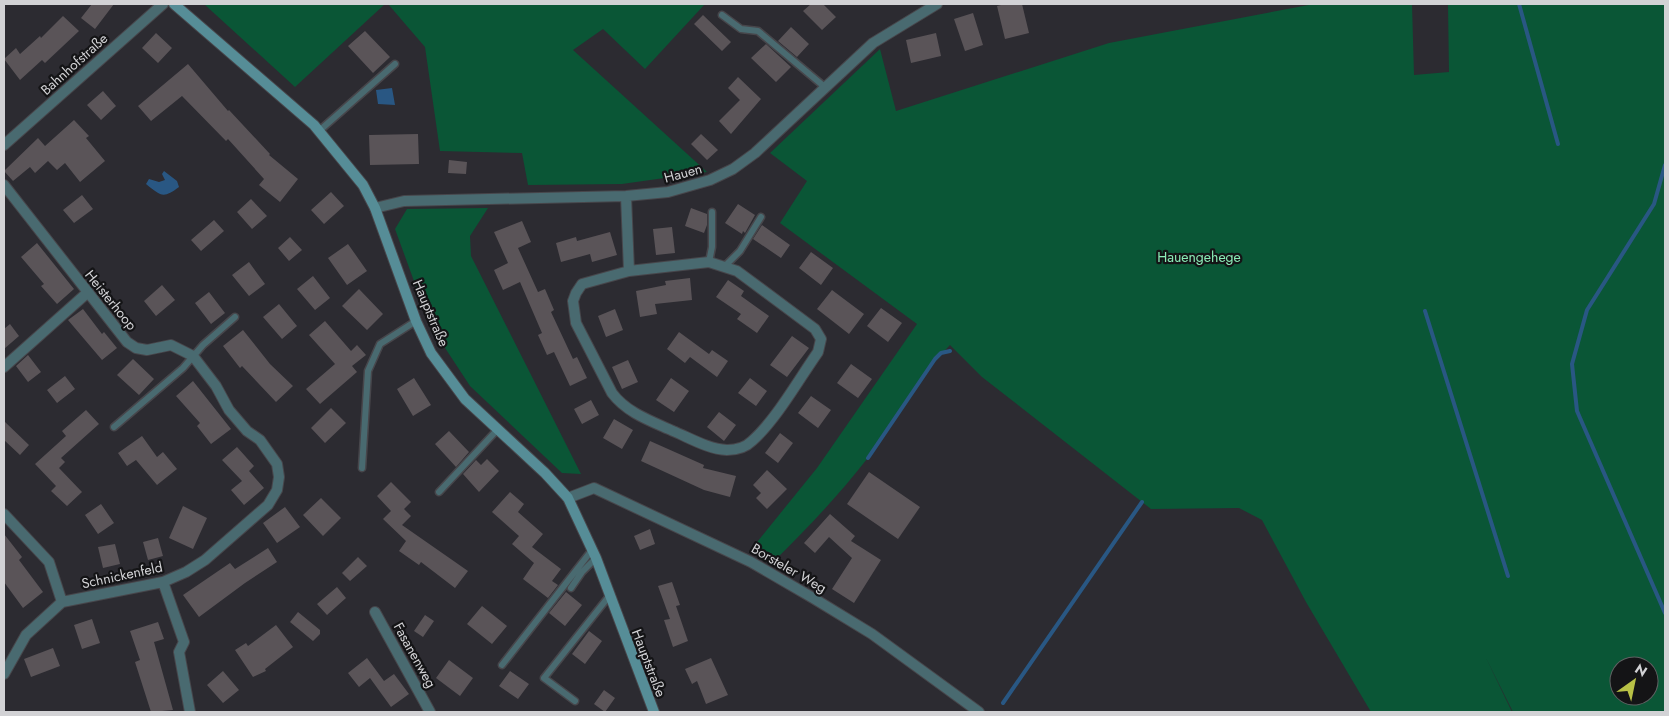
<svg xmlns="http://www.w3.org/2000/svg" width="1669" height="716" font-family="Jost,sans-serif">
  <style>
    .green { fill: #0a5636; fill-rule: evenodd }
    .water { fill: #295783 }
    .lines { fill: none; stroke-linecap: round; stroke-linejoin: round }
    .stream { stroke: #295783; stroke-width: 4 }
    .building { fill: #5a5458 }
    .lane-casing { stroke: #47464b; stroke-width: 9 }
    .street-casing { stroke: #47464b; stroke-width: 12 }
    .secondary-casing { stroke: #47464b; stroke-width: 12 }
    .lane { stroke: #496a70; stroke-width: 6 }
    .street { stroke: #496a70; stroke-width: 10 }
    .secondary { stroke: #568d97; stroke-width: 10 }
    .labels { text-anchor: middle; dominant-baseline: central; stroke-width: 4.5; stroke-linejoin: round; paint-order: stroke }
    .street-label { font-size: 14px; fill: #d2d2d5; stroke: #141416 }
    .park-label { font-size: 14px; fill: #8becb7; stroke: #141416 }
  </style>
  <rect width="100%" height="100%" fill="#2c2b31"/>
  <path class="green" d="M204,4H385L295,87Z
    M388,4H705L645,69L603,29L573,50L707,172L622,184L528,185L522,153L440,151L425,47Z
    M1314,4H1412L1414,75L1449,72L1448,5L1665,4V712H1513L1486,658L1512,712H1371L1306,602L1262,520L1239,508L1151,509L982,377L950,345C918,378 895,422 867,459C838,496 806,530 772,563L753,547L817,468L917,324L780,223L807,181L770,153L880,49L896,111L1109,43ZM1619,666H1649V696H1619Z
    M488,208L470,236L471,256L581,474L562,473L470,386L430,325L395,229L407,209Z"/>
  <path class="water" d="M392,88L395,105L378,104L376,90Z
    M164,171L177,181L179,187C163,199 161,196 146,184L149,179L159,182L165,180L162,174Z"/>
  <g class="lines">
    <path class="stream" d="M1519,4L1558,144
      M1665,165L1654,204L1587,310L1572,364L1577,411L1665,613
      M1425,311L1508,576
      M868,458L935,359L941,353L950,351
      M1003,703L1142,502"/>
  </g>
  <path class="building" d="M92,4H114L95,29L81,18Z
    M811,4H823L836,17L822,30L803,11Z
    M1005,4H1022L1029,33L1005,39L997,6Z
    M973,13L983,45L965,51L954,19Z
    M703,15L731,42L722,51L694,24Z
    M63,16L79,31L45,63L42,60L20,80L4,59L16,48L20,54L40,36L41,38Z
    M791,27L809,44L797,57L778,41Z
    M365,31L390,57L373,73L348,46Z
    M156,33L172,48L158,63L142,48Z
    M936,33L941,56L911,63L906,40Z
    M766,44L791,67L776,82L751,58Z
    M188,64L228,111L229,110L270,154L269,155L298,179L280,202L259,185L264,179L228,139L226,141L182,96L151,121L138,106Z
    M738,77L761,99L731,134L719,121L740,100L728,88Z
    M103,91L116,106L101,120L87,105Z
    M74,120L89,136L86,138L105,161L80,182L65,163L57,170L48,161L35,173L30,167L13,181L4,171L38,138L45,146Z
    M418,134L419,164L370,165L369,135Z
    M701,134L718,150L707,160L691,144Z
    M449,160L467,162L466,174L448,173Z
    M331,192L344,206L324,224L311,210Z
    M82,195L93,209L74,223L63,210Z
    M251,199L267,216L252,229L237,212Z
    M738,204L755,215L745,233L743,231L742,234L725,223Z
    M691,208L707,214V225L704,233L685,226Z
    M214,220L224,231L201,251L191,240Z
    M522,221L531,242L518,248L538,292L545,289L554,310L551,312L573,359L577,357L587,378L570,386L554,352L547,355L538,335L542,333L520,282L503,290L494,270L508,263L494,232Z
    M762,225L790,245L781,258L753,239Z
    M672,227L675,253L656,255L653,229Z
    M610,232L617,255L592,262L590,254L561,262L556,243L576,237L577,241Z
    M290,237L302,250L289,261L278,248Z
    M37,243L74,289L57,304L41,286L44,284L21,257Z
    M348,244L367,271L347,285L328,258Z
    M811,252L833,268L821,285L799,268Z
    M249,262L265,284L249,296L232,275Z
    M313,276L330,298L315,310L297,289Z
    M690,278L692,300L655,304L657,314L640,317L636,291L666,285L665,281Z
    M728,280L744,291L741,296L769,316L757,333L737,319L741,314L716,297Z
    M162,285L175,300L156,316L144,301Z
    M359,289L383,314L367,330L342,306Z
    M832,290L864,314L849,334L817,309Z
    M209,292L225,313L211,324L195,303Z
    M279,304L297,326L282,339L263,317Z
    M881,308L902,323L888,342L867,326Z
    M83,309L102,334L104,332L117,348L102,360L68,320Z
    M615,309L623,330L606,337L598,316Z
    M325,321L351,351L357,345L366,355L352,366L357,372L320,404L306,389L335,364L309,335Z
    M10,324L19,336L4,349V329Z
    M243,330L270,364L293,386L276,402L242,366L240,368L223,346Z
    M679,332L709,354L712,350L728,361L717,377L690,357L685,363L667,349Z
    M792,336L809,348L787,377L770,365Z
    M28,355L41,372L28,382L16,366Z
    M133,359L154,379L139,395L117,375Z
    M628,360L638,382L622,389L612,367Z
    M851,364L872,379L858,398L837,383Z
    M65,376L75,389L57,403L47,390Z
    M414,378L431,405L413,416L397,389Z
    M671,378L689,391L674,412L656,400Z
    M750,378L767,391L756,406L738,393Z
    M193,381L231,429L211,444L197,426L200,423L176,396Z
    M811,396L831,410L818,428L798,413Z
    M591,400L599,415L582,424L574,409Z
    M331,408L346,423L325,443L311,428Z
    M86,410L99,424L61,458L65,462L59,468L82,492L67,506L51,491L56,486L35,464L66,436L62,431Z
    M719,412L736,425L724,441L707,427Z
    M614,419L633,430L622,449L603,438Z
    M4,421L29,445L20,455L4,440Z
    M449,431L469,452L456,467L435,444Z
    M780,433L793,443L778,463L765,453Z
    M142,436L157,457L163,452L177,469L157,485L136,460L127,466L118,453Z
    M650,441L704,465L703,468L736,476L730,497L704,490L641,461Z
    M237,447L254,466L249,471L264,488L244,505L231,490L242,481L222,460Z
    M487,459L499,471L479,492L463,474L476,460L481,465Z
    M767,470L787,489L767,509L756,498L761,493L753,485Z
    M869,472L920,507L898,539L847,504Z
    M391,482L411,502L404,509L411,516L402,525L468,571L455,588L421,562L419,565L399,551L406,541L383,519L391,511L377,496Z
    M510,492L524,504L518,512L543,534L532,547L561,569L552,581L558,585L548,598L523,579L534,563L512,544L519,536L492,512Z
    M321,498L341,518L323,536L303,515Z
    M101,504L114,523L98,534L85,515Z
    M183,506L207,518L193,549L169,538Z
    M285,507L300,527L277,543L263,523Z
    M830,514L855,536L851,541L881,560L854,603L832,589L852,558L829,537L815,553L804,543Z
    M650,529L655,544L640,550L634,536Z
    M4,534L22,557L19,560L43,592L23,608L4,582Z
    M158,538L163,556L148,560L143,542Z
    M115,544L120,564L103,568L98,547Z
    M268,548L277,562L245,583L199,617L183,595L230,563L235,569Z
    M358,557L367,566L350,581L342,573Z
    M672,582L680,605L676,606L688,641L673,647L664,620L670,619L658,586Z
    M337,587L346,598L327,615L317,604Z
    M566,592L582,605L565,626L549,613Z
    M482,606L507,626L492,644L467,624Z
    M298,612L320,630V634L313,641L290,622Z
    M425,615L434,621L423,637L414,631Z
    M92,619L100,643L82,649L74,625Z
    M158,622L164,639L154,642L173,710L151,712L135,662L140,660L130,631Z
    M276,625L293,647L265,669L266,671L253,677L235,650L246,643L248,646Z
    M589,631L602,641L585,664L572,654Z
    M53,648L60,666L31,677L24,659Z
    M367,658L384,681L394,674L409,694L391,707L370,678L359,687L348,673Z
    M711,658L728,695L706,704L697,681L692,684L685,669Z
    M449,660L473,678L460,696L436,678Z
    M223,671L239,690L223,703L207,685Z
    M510,671L529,684L518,699L499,686Z
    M604,690L615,698L605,712L594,704Z"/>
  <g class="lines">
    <g class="lane-casing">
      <path id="lane" d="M722,15L741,29L758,31L826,88
        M319,131L395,64
        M709,262L712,247V212
        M725,266L740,251L761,217
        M114,427L183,368L203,345L235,317
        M362,468L368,371L380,344L416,321
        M439,492L498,429
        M571,588L582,572L596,558
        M502,665L592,550
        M575,701L544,678L610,595"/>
    </g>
    <g class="street-casing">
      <path id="street" d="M4,145L163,4
        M4,185L127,342L136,348L147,350L171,345L193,356L216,386L229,410L247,431L260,440L277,464L279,477L277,490L268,505L205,560L186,572L163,582L62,602L26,635L4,674
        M626,196L629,271
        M375,208L404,201L626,196L668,192L710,180L733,169L755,153L873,43L937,4
        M709,262L737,271L815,329L821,339L818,352C799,379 776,420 752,441C746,447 736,450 727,450C708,449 690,438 673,431C651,421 627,413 612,393L576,323L573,301L576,293L582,284L629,271Z
        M4,367L87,293
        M568,498L594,488L751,562L813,598L872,634L979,712
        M4,514L49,562L62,602
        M163,582L184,642L179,652L190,712
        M375,612L430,712"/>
    </g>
    <g class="secondary-casing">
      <path id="secondary" d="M174,4L314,125L363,185L375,208L416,321L431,353L465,399L545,473L568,498L596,558L654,712"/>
    </g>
    <use href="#lane" class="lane"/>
    <use href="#street" class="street"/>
    <use href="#secondary" class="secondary"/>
  </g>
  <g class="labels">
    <g class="street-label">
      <text transform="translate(74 64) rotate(-42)">Bahnhofstraße</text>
      <text transform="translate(683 173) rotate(-15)">Hauen</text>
      <text transform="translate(111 300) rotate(51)">Heisterhoop</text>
      <text transform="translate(431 313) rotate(67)">Hauptstraße</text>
      <text transform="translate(789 568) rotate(30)">Borsteler Weg</text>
      <text transform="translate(122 575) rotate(-12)">Schnickenfeld</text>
      <text transform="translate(415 655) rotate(61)">Fasanenweg</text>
      <text transform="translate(649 663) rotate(69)">Hauptstraße</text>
    </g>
    <g class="park-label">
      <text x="1199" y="257">Hauengehege</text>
    </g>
  </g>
  <rect width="1669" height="716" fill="none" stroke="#d2d2d5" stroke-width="10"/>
  <g transform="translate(1634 681) rotate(33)"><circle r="24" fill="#141416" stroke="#606062"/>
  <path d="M0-4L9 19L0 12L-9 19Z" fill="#b8c146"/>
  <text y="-8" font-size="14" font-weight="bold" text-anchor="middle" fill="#d2d2d5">N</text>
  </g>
</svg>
